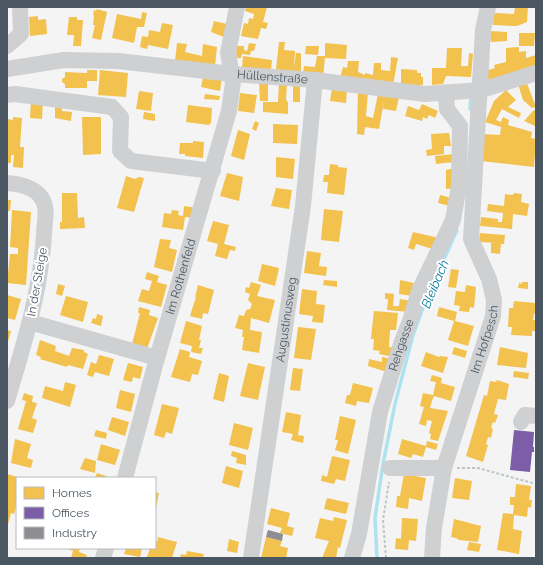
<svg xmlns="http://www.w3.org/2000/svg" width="543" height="565" font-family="Raleway,sans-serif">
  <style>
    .homes { fill: #f2c14e }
    .offices { fill: #7b5ea7 }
    .industry { fill: #8d8d92 }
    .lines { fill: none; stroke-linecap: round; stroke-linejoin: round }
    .stream { stroke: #aee2f0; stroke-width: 3.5 }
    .path { stroke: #bcc7c4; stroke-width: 2; stroke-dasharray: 3 2; stroke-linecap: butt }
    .minor { stroke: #ced0d2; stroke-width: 16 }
    .labels { text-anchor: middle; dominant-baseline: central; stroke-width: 4; stroke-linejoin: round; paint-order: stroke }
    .street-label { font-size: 12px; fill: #4a5661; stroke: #fff }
    .water-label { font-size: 13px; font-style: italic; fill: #0c7c9b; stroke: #fff }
  </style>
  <rect width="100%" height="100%" fill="#f4f4f4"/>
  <path class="homes" d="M246,7H267L263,22L268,23L266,29L261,28L258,39L241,36L244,23L248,24L249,18L253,19L254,14L245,11Z
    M515,7H528L527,22L517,26L493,25L494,13L514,14Z
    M97,9L107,12L101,40L92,38L95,25H93L94,15H93L94,10L96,11Z
    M142,12L147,13L144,27H137L134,43L112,38L117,14L141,19Z
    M38,16V20L46,19L47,34L30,36L29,17Z
    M69,17H77V20H83L81,46H73L74,35H67Z
    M214,21L227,24L224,37L211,32Z
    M162,23L173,25L168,49L148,45L147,49L140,47L142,36L148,37L149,30L160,32Z
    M490,31L507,32V41L491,42Z
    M519,33H535L534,46H519Z
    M279,42H285L284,50L295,51L294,69L296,53H301V75L276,69Z
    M177,43L187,44L185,52L202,56L203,44L217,47L215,66L175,61Z
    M249,43L256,44L254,51H251L250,55L242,54L241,58H237L235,46H244V50L247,51Z
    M325,43L347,45L346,59L325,58L323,77L303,75L304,66L315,67L317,56H325Z
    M306,46H319L318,55L305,54Z
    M519,47V52L526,51V58L536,55V68L488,81L485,71L495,68L494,65L506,62V48Z
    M447,48H462L461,66H468L469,53L473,54L471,77L446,76L443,84L432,85V68H446Z
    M243,56L272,60L271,71L242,68Z
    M391,57L398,58L393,85L340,78L343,67L347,68L348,61H359L358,72L365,75V73L373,75L374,63H381V70L390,71Z
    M401,69L417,70V73H421V77H423V85H401Z
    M87,70H97V81H87V88H65V84L62,82V79L65,77V72L87,73Z
    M100,70L128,73L126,97L98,95Z
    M203,78H222L220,91L201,87Z
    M259,81H268V101H260Z
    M526,81L536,107L532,108L523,100L518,84Z
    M279,82L287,83L286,100L288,102V114L263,112V102H278Z
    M293,85H300V102H293Z
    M332,88L347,90L346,103L330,101Z
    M506,90L516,100L508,107L521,113L519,118L502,109L496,120L501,122L503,117L509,120L508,125L532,132L531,138L536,139L534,167L481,161L482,134L500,135L501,127L485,122L494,101Z
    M139,91L153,93L151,111L136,109Z
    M358,91L368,92L366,116L373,118L378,94L399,97L396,111L383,109L384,101L379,129L365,127L364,135L357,134Z
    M240,93L257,95L254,113L238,111Z
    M205,94L220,96L219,100L204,99Z
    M31,101L43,102L42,119L30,118Z
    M422,104L438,111L435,118L429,115L427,119L423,117L422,121L405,116L408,106L419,110Z
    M188,105L212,108L211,123L209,125L186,122Z
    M55,106L62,107V111L72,112L71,121L55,118Z
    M534,110L536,112L535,126L524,121Z
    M144,112L155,114V121L143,119Z
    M13,117L22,118L20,147H24L23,168L13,167L14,155H11V163H7V119L13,120Z
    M82,117H101V154L83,155Z
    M255,121L259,123L256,131L252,129Z
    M273,124L298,125L297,144L273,143Z
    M238,130L250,134L244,160L231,156Z
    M449,133L451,146H444V154L427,156L426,150L432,149L431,134Z
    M193,141L204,142L203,158L185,156V154H179L180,143H193Z
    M454,154V162L436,164L435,156Z
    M276,157L295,159L293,179L276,177Z
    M330,164L338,165V167L347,168L344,195L327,193L328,182H323L324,175H329Z
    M455,168L454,188L446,189V170Z
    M227,173L243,177L239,201L220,196Z
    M126,176L135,179L139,177L144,178L134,212L117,208Z
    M276,188L292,190L289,209L271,206Z
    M62,193H77L78,218L84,217L85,228L60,229V222H62Z
    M514,193L522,194L521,202L529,204L527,216L513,214L512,229L480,226L481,217L498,219V222H502L503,213L487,211L488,204L504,206L505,194L513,195Z
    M440,195L452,198L450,206L438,203Z
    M7,200H11L10,211H7Z
    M184,206L197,208L195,218L185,217L183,230L162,227L164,213L171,214L172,210L179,211L178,215L183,216Z
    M324,209L343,211L339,242L321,240Z
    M12,210L31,212L26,285L7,283L10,254H18V248L10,247Z
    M213,221L229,225L224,244L236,247L235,251L230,250L227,259L215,256L218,244L207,241Z
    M413,232L439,238L436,250L416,244L414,250L408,248Z
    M480,233L505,235L504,244H501L500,254L491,253V243H497L479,242Z
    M160,239L171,240L169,248L177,250L172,272L154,267Z
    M307,251L321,253L319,266L327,267L326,276L304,273Z
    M262,264L279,268L275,286L258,281Z
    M451,269L459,270L456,288L448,287Z
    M147,272L159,276L157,282L167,285L161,307L138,301L142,289L149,291L152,281L145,279Z
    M324,280L337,281V287L323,285Z
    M400,280L414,283L412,296L399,294Z
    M251,282L261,285L257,296L275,300L269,323L251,318L250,330L262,332L259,353L242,350L244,337H242L243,330L235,328L239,315L244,316L246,310L250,309L252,304L248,300L250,294L245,292L246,287L249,288Z
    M522,282H528V289L518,288L519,283L522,284Z
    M58,284L65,286L62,296L56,294Z
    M198,285L214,290L208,314L203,313L202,319L190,316L196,297H195Z
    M466,285L476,287L474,308L470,307L469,312L459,311L460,306L454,305L456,291L465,292Z
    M302,289L317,291L316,304L325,305L323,323L312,322L313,316L299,314Z
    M385,293L394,294L393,306H399L400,299L411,301L409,312L387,310L388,299H385Z
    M7,295L21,299L15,320L7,318Z
    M66,296L88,302L83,322L60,315Z
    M514,301L535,303L536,313L534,314L533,320H536L535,331H532V336L511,335L512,327H508L509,308H513Z
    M139,307L150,310L149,315L158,318L147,349L132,344L140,313H138Z
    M439,307L457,312L455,321L474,326L468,346L448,340L454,321L437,316Z
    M374,311L398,313L396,330H390L389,347L396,348L394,357L379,354L380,351L373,350L374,339H371L372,328L388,329L372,328Z
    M97,314L103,316L101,326L91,323L93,318L96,319Z
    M186,321L202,326L199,340H201L199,348H203L201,354L191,352L192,346L180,343Z
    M298,327L316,329L311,360L294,358Z
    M7,330L11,331L7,345Z
    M40,340L56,346L55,351L69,356L72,348L84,350V352L88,354L83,369L68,365L67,367L40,359L41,357L36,355Z
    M454,347L467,351L465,358L452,354Z
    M500,347L528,353L526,368L497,365Z
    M180,349L190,352L189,357L202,361L198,375L192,374L190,382L171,377Z
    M426,352L439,357L440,356L448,357L443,373L421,366Z
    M99,355L114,359L109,376L95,372L93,377L87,375L91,362L96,364Z
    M382,357L393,359L390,373L368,366L369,359L382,362Z
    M128,363L143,367L140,379L133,377L132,382L123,380Z
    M248,363L265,367L258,400L240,396Z
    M293,368L303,369L300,391L290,390Z
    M514,371L529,373L528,379L513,377Z
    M219,373L229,376L224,402L213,399Z
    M432,375L442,378L441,383L455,387L451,401L434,396L432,401L430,408L448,411L438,441L430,439L431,434L429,433L432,421L427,420L426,426L419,424L424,407L420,406L423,393L433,395L436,382L430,381Z
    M497,380L509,384L506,400L498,399L494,414L498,415L495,423L493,422L491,428L493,429L491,438L488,437L486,444L488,445L483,462L466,456L484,395L487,396L490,381L496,382Z
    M65,382L76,385L70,407L42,398L45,386L63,391Z
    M353,383L373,388L369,403L357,401L356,406L345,403L347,395H350Z
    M120,390L135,394L131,412L116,408Z
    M24,393L33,396L32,402L37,403L32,418L37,420L33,433L18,429L26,401L22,400Z
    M162,404L179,408L172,434L166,432L164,438L154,435Z
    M286,412L301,415L298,435L304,436L303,443L291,440L293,434L282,432Z
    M340,416L356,420L348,454L335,450L338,440H335Z
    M112,417L129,422L125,436L108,430Z
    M234,423L253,428L248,450L229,445Z
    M96,430L107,433L106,439L94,436Z
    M15,439L31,444L27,458L33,460L31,468L11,463Z
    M402,439L426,446L427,441L438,444L436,450L426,447L423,457L413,454L411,458L398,454Z
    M101,444L120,450L115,465L97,460Z
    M232,451L246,455V465L236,463L237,458L231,456Z
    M332,456L350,460L345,481L336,479L334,484L321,481L322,475L327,477Z
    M85,458L96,461L95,473L80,469Z
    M226,466L243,471L239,488L222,483Z
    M97,473L112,478H95Z
    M7,474L21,478H17V503L14,514L11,513L7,528Z
    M404,474L426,478L422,501L409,498L408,509L396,507L397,496H400Z
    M455,478L472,481L469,500L452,498Z
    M516,484L531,486L529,500H532L531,508L528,507L527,517L514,515L513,529L522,531L519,554L497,550L503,513L513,514L514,505H510V497H515Z
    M155,492L159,493L156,508H155Z
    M327,498L349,503L346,514L324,509Z
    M271,508L290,513L287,526L294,528L292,536L280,533L282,528L267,524Z
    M334,517L347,520L340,548L338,547L336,558H322L329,541L315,538L320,518L333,521Z
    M402,518L418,519L416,541L409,540L408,550L395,549L396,538L401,539Z
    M454,519L481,526L478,542L459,540L456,538L451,537Z
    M158,537L177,542L172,558L147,557L150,548H155V542H157Z
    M266,537L282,541L280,546L288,548L286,558H261Z
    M229,539L239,542L237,553L227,551Z
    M469,542L481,544L479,552L467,550Z
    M66,548H80L79,552L87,555L86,558H71L73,551Z
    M126,548H142L140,557L124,554Z
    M187,551L204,554L203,558H180L181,554L186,555Z"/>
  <path class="offices" d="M514,430L534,432L533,447H534V452H532L530,472L510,470Z"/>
  <path class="industry" d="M268,530L283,534L282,541L266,537Z"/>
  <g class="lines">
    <path class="stream" d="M470,109L471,96
      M377,558L375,518L383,464L395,404L413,335L427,297L457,230"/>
    <path class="path" d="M457,468H478L536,484
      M386,558L383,520L389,482"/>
    <g class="minor">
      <path d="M7,46L21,34L20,7"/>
      <path id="s1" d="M7,69L64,60L118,61L232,74L315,80L425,94L481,90L536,73"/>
      <path d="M7,95L15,94L112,107L121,117L120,151L131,161L213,171"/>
      <path d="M7,183C22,184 42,189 45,207C47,215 44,226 44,234C41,291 23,347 7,401"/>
      <path d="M30,322L157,358"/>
      <path d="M521,422L525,415L536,416"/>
      <path d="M390,468H444"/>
      <path id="s2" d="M125,478L157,358L229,111L233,82L228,53L237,7"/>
      <path d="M103,558L106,548"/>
      <path id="s3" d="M251,558L303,206L315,80"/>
      <path id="s4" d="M352,558L359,534L380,412L401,344L411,318L419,291L453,220L459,186L460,126L447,109L446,94"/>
      <path id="s5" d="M432,558L434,528L444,468L493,316L494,300L489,279L471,239L483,30L488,7"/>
    </g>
  </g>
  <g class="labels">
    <g class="street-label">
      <text stroke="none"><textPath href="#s1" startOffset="267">Hüllenstraße</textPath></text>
      <text stroke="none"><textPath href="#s2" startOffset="209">Im Rothenfeld</textPath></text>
      <text transform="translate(37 282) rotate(-80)">In der Steige</text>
      <text stroke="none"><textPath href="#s3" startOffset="241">Augustinusweg</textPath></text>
      <text stroke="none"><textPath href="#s5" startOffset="226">Im Hofpesch</textPath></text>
      <text stroke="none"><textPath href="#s4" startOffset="219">Rehgasse</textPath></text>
    </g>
    <g class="water-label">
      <text transform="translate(435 284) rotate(-67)">Bleibach</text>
    </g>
  </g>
  <rect width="543" height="565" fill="none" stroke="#4a5661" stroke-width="16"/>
  <rect x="16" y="477" width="140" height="72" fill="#ffffff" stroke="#b7bbc0"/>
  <rect x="24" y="487" width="20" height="12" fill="#f2c14e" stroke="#b7bbc0"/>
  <text x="52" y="497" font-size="12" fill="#4a5661">Homes</text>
  <rect x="24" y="507" width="20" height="12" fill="#7b5ea7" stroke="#b7bbc0"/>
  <text x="52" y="517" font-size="12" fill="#4a5661">Offices</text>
  <rect x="24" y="527" width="20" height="12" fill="#8d8d92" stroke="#b7bbc0"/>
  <text x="52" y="537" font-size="12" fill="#4a5661">Industry</text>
</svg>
